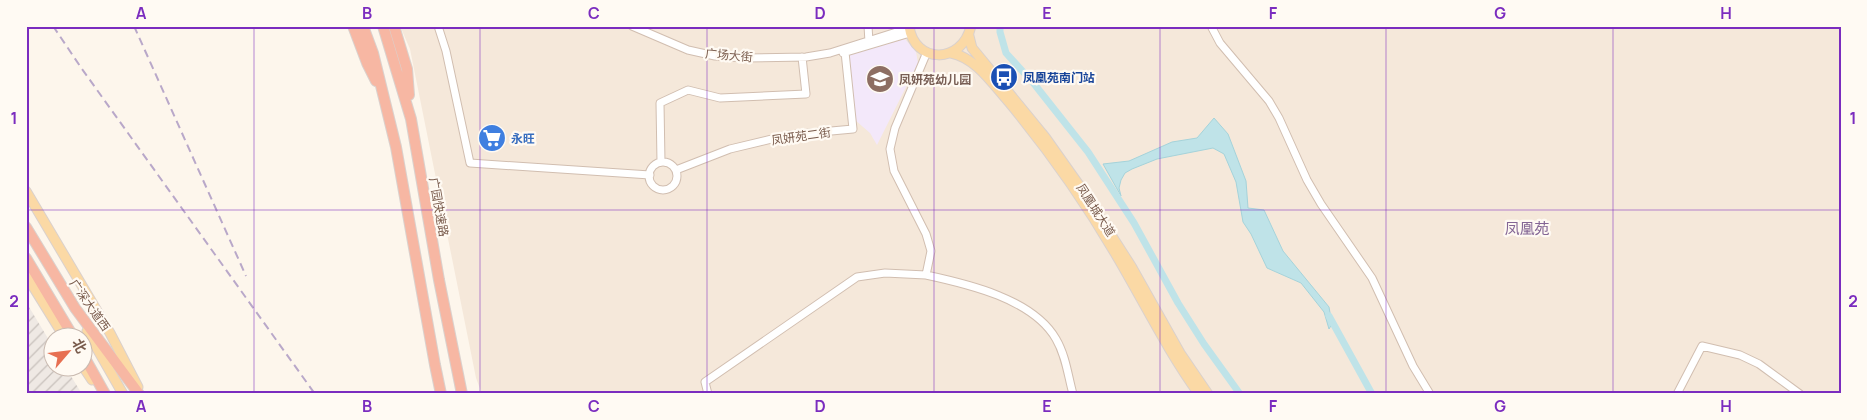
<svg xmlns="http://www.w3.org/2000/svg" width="1867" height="420" font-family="Manrope,'Noto Sans SC',sans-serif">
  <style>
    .residential { fill: #f5e8da }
    .industrial { fill: url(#industrial-furrows) }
    .education { fill: #f3e8fa }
    .water { fill: #bfe3e8; stroke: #a5d3da }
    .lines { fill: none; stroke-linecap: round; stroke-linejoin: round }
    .canal { stroke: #bfe3e8; stroke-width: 7 }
    .minor-casing { stroke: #d1beb0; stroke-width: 9 }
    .major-casing { stroke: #dad1cd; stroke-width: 11 }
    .highway-casing { stroke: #dad1cd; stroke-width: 12 }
    .minor { stroke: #fff; stroke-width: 7 }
    .major { stroke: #fbd9a5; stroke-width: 9 }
    .highway { stroke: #f7b7a3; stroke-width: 10 }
    .rail { stroke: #b9a8c9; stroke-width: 2; stroke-dasharray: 8 5; stroke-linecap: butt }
    .grid { fill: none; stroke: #7b2cbf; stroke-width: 1; stroke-opacity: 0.55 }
    .labels { text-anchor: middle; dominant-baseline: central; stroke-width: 4.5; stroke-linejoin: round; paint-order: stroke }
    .street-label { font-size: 12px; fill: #7a5c4d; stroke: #fffaf3 }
    .transit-label { font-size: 12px; font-weight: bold; fill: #164399; stroke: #fffaf3; text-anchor: start }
    .education-label { font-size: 12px; font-weight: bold; fill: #785e54; stroke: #fffaf3; text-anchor: start }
    .shop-label { font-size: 12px; font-weight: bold; fill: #366cbe; stroke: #fffaf3; text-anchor: start }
    .quarter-label { font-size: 15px; fill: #846695; stroke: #fffaf3 }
    .neatline { fill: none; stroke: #7b2cbf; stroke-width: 2 }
    .grid-label { font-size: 16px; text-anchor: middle; font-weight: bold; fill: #7b2cbf }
  </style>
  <defs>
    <pattern id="industrial-furrows" width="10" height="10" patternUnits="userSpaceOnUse" patternTransform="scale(1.25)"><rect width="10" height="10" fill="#efe9e4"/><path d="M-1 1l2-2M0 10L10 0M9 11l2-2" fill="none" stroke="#c7c0bb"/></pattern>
  </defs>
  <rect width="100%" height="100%" fill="#fdf6ec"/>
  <path class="residential" d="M400,26H1841V394H482L476,378L410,49Z"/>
  <path class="industrial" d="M26,302L52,345V368H66L82,394H26Z"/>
  <path class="education" d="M905,39L916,52L918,63L877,145L870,133L855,120L848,57L851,54Z"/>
  <path class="water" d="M1214,118L1228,134L1246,181L1248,208L1264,210L1283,251L1329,307L1332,324L1329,329L1324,312L1301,283L1267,268L1251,234L1243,222L1236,182L1224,154L1213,148L1157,159L1132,169L1125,173L1121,180L1119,188L1121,196L1103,164L1129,161L1172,142L1197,138Z"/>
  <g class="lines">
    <path class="canal" d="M1000,26V32L1006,53L1035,85L1088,152L1134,223L1178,303L1204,344L1240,394
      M1329,316L1372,394"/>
    <g class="minor-casing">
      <path id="minor" d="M438,26L446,51L470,163L650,175
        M632,26L688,50L715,56L745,58L806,57L830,53L909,28
        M868,26L869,42
        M1211,26L1220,43L1269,101L1279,118L1307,180L1321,204L1372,278L1413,366L1430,394
        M843,53L910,33
        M661,162L660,103L688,90L720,98L806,94L802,57
        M649 176a14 14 0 1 1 28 0a14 14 0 1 1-28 0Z
        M676,170L730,149L788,135L853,129L845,52
        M926,275C968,284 1033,299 1056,339C1066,356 1068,376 1073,394
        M708,394L705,382L857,277L885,273L926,275L931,251L926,234L894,171L890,149L895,128L927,52
        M1677,394L1702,346L1740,355L1759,364L1800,394"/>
    </g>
    <g class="major-casing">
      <path id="major" d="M909,26C914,64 962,65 971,26
        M969,36L972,48L977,54L1045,137L1079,185L1131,266L1180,353L1208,394
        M951,53C976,58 992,83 1008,101C1047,148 1084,200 1115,253C1143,300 1167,350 1199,394
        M26,191L110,333L138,387
        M26,275L65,338
        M87,331L123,394
        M82,365L92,380"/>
    </g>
    <g class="highway-casing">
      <path id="highway" d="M353,26L367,63L376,81
        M363,26L373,53L396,147L435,365L441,394
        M383,26L411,119L439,280L462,394
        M394,26L407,69L409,95
        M26,227L75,308L139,394
        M26,258L74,338
        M82,353L105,394"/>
    </g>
    <use href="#minor" class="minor"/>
    <use href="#major" class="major"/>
    <use href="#highway" class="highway"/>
    <path class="rail" d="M53,26L82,69L315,394
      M134,26L246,276"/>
  </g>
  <path class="grid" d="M254,26V394M480,26V394M707,26V394M934,26V394M1160,26V394M1386,26V394M1613,26V394M26,210H1841"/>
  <defs>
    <g id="bus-disc" transform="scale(1.4375)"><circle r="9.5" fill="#1a4fb4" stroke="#fffaf3"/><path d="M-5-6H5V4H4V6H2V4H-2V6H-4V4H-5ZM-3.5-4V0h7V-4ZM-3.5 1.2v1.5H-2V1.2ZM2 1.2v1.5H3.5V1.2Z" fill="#fff"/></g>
    <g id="school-disc" transform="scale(1.4375)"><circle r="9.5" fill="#8d6e63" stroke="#fffaf3"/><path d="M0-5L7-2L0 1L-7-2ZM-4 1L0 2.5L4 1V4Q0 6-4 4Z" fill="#fff"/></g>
    <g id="supermarket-disc" transform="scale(1.4375)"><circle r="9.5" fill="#3f7fe0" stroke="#fffaf3"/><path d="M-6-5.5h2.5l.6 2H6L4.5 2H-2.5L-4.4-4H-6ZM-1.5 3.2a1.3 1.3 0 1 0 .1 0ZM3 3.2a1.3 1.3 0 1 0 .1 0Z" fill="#fff"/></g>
  </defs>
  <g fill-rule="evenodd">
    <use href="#bus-disc" x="1004" y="77"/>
    <use href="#school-disc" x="880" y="79"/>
    <use href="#supermarket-disc" x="492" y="138"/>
  </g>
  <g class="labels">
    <g class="street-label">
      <text transform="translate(729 55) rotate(5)">广场大街</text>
      <text transform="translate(801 136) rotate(-8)">凤妍苑二街</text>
      <text transform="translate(439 207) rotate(80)">广园快速路</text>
      <text transform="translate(1096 210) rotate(57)">凤凰城大道</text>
      <text transform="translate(90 305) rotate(55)">广深大道西</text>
    </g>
    <g class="transit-label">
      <text x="1023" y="77">凤凰苑南门站</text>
    </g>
    <g class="education-label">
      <text x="899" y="79">凤妍苑幼儿园</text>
    </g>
    <g class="shop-label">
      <text x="511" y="138">永旺</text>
    </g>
    <g class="quarter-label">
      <text x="1527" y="228">凤凰苑</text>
    </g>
  </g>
  <rect width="1867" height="420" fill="none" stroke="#fffaf3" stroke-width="55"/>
  <g transform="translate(68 352) rotate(62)"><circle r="24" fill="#fffaf3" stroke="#cabbb1"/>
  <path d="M0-4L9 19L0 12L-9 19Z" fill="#e76f51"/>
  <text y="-8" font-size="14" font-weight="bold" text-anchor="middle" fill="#7a5c4d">北</text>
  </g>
  <rect x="28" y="28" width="1812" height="364" class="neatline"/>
  <g class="grid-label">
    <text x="141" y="19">A</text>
    <text x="367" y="19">B</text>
    <text x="594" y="19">C</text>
    <text x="820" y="19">D</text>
    <text x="1047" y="19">E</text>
    <text x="1273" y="19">F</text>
    <text x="1500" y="19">G</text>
    <text x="1726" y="19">H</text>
    <text x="14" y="124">1</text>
    <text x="1853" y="124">1</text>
    <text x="14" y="307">2</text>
    <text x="1853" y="307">2</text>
    <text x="141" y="412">A</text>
    <text x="367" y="412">B</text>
    <text x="594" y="412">C</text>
    <text x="820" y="412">D</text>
    <text x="1047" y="412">E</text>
    <text x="1273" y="412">F</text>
    <text x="1500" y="412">G</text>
    <text x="1726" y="412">H</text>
  </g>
</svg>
